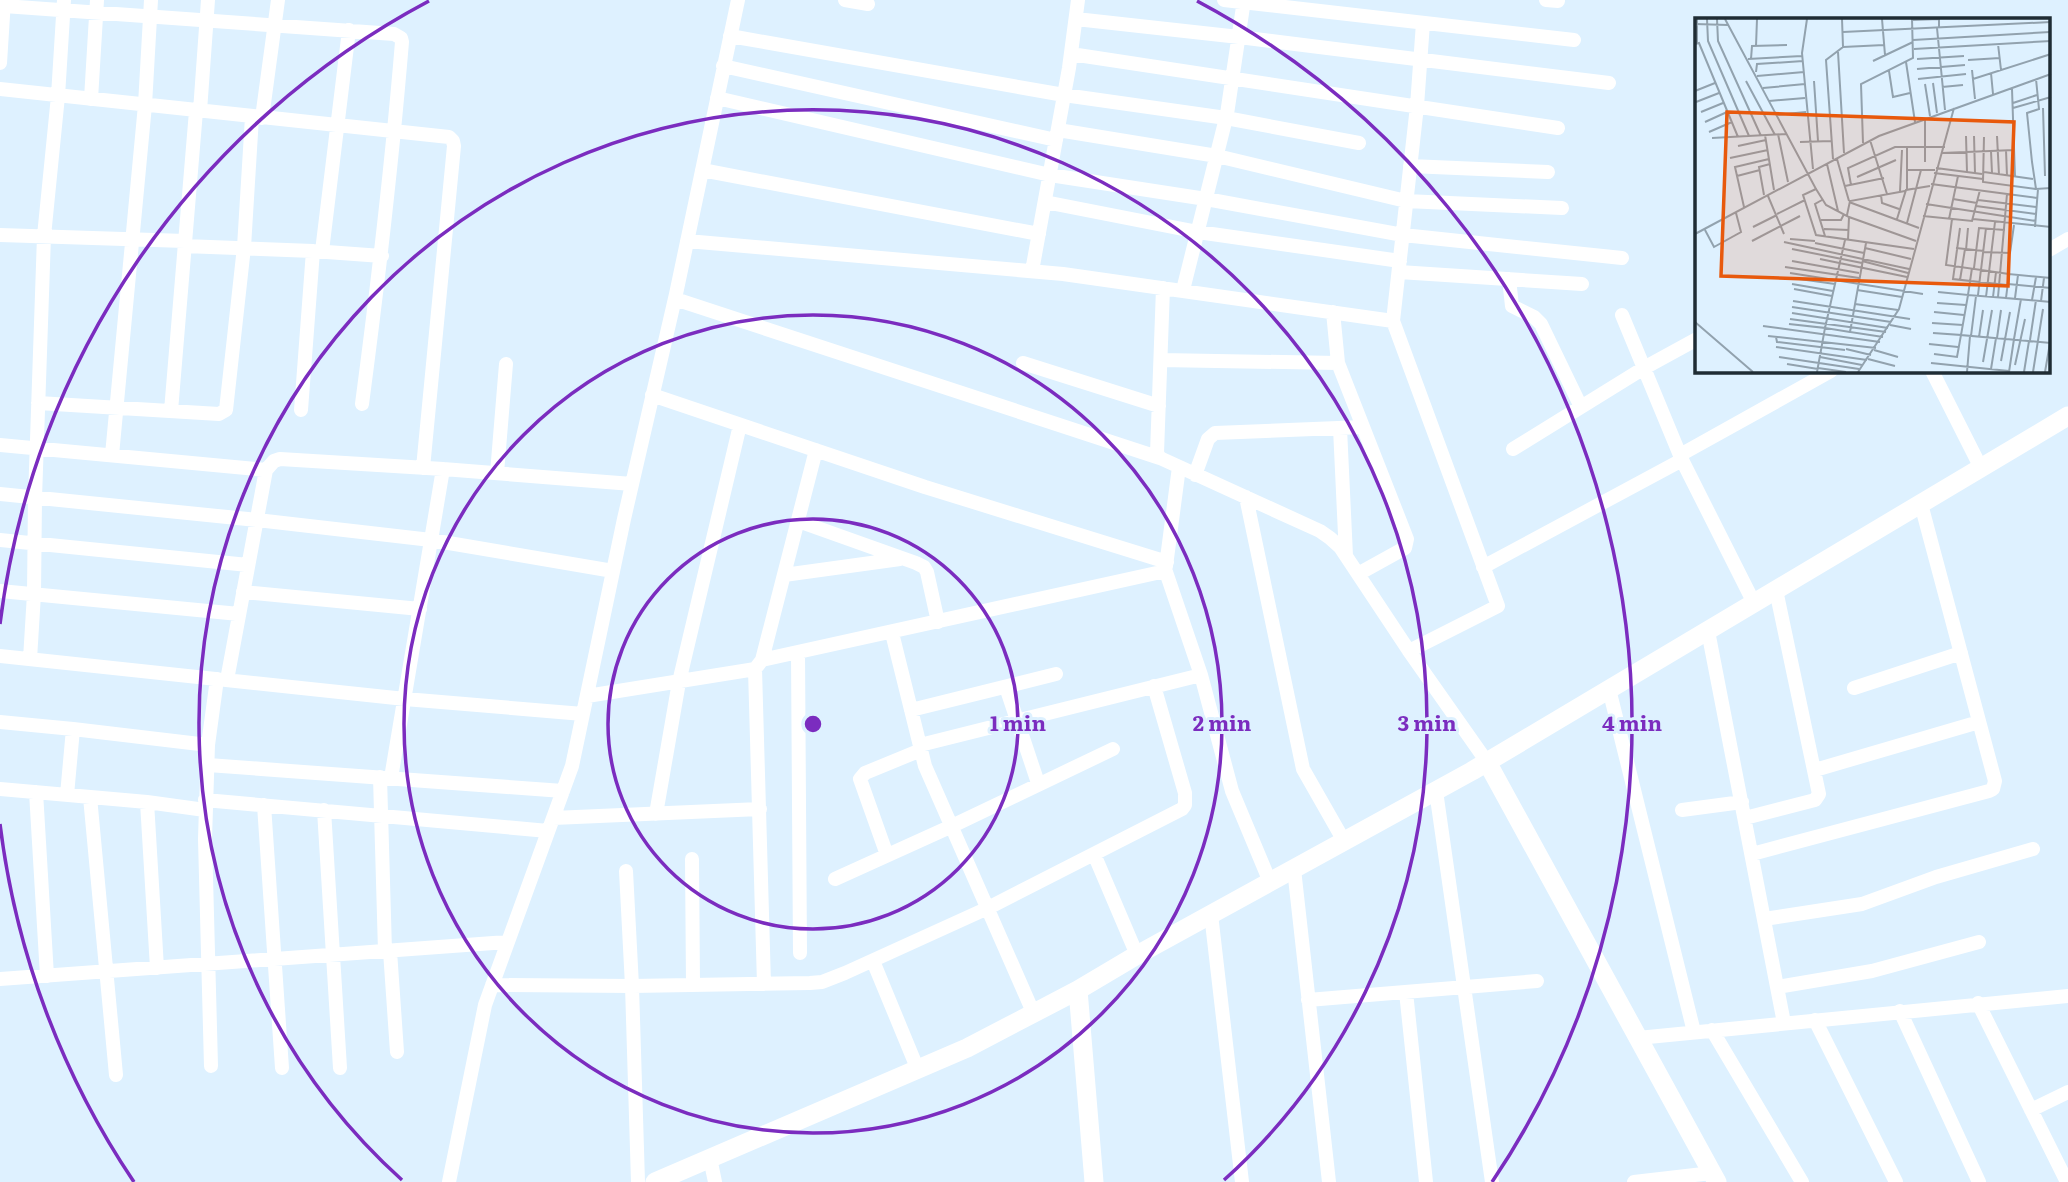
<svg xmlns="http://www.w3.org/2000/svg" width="2068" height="1182" font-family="Literata,serif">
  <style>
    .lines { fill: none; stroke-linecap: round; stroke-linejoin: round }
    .street { stroke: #fff; stroke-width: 14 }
    .secondary { stroke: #fff; stroke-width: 19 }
    .ring { fill: none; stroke: #7b2cbf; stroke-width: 3.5 }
    .inset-road { fill: none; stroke: #92a2ae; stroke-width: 2 }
    .view { fill: #e8590c; fill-opacity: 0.15; stroke: #e8590c; stroke-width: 3.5 }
    .inset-edge { fill: none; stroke: #1f2c34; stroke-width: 3.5 }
    .centre { fill: #7b2cbf; stroke: #def1ff; stroke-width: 3.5 }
    .ring-label { font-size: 21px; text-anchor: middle; font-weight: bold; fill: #7b2cbf; stroke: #def1ff; stroke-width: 6; stroke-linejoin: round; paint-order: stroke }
  </style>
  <rect width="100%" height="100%" fill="#def1ff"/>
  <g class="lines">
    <path class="street" d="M845,0L868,4
      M1224,0L1574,40
      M1546,0L1558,1
      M4,6L394,34L401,38L402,42C392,163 378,283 362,404
      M1076,19L1239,37L1609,83
      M730,36L1064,95L1226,118L1359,143
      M1071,54L1558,128
      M0,63L4,0
      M723,66L1056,140
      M0,89L449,137L453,141L454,146L423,468
      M717,98L1050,175L1206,199L1403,235L1622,258
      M91,99L97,0
      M200,111L208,0
      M262,118L278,0
      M1058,130L1217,156L1406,201L1562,208
      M1410,166L1548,172
      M702,170L1039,234
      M1045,202L1198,232L1400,261
      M0,235L185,241
      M687,241L1063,274L1393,321L1498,606L1409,651L1487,762
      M184,246L313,251L382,256
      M2049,250L2068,239
      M322,251L349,30
      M1032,271L1069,68L1078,0
      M1399,272L1582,284
      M1509,279L1512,306L1534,317L1541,324L1581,407
      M1163,288L1157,453L1160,458L1320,531L1330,538L1340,547L1409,651
      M1183,290L1227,114L1244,0
      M675,299L1160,458
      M1333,312L1338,363L1407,539L1405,548L1358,574
      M1622,315L1682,460L1754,603
      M1393,321L1417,106L1423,23
      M1161,360L1338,363
      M1023,363L1159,406
      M1932,371L1981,468
      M652,395L925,487L1167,562
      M38,403L219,414L226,410L244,247L252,117
      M301,410L313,251
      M171,411L196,111
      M1340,428L1346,556
      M0,445L266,470
      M1513,449L1644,368L1697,339
      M112,455L145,105L151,0
      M1680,455L1831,371
      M497,473L506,364
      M1195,475L1208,439L1215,433L1363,427
      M0,494L257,520L431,540L613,571
      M1246,497L1303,769L1344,841
      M798,521L916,563L924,567L927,572L938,622
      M0,540L248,565
      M1483,567L1682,460
      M1165,569L1201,675L1232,791L1270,882
      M784,575L900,559
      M0,591L239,614
      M243,592L420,609
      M1708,631L1784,1023
      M892,633L925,766L1033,1012
      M798,653L800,953
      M0,656L405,699L583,714
      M30,659L34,594L35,498L44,236L58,96L64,0
      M762,660L1161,572L1166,566L1179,467
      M755,669L764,984
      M227,680L266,470L274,461L280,459L443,469L632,484
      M1006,687L1038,783
      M1854,688L1961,653
      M1609,689L1694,1032
      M587,696L749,670L755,669L762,660L816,450
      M911,710L1056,674
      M0,722L73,729L208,745L205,839L211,1066
      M208,745L217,679
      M920,745L1201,675
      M208,765L563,791
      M1815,770L1979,722
      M380,777L385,951
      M391,778L443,469
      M0,789L147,802L205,810
      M1436,791L1492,1182
      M36,792L47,976
      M67,795L73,729
      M90,797L116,1075
      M205,800L548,831
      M147,802L157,968
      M264,805L282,1068
      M324,810L340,1068
      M1682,810L1742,802
      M656,814L679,682L740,425
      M553,818L760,809
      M1745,818L1815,800L1819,794L1776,590
      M1094,854L1137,955
      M1752,854L1989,791L1993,789L1995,781L1921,504
      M887,855L860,779L865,773L921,750
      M692,859L693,985
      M1294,869L1329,1182
      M626,871L632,986L638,1182
      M835,879L952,826L1113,749
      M1211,914L1242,1182
      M1764,919L1862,904L1936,877L2033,849
      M390,951L397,1052
      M873,961L918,1070
      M0,979L507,942
      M492,985L632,986L810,983L822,982L845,973L988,908L1182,809L1185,805V793L1154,686
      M1777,987L1872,971L1979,942
      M1406,992L1426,1182
      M1308,1000L1537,981
      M1978,1003L2067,1182
      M1900,1011L1979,1182
      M1815,1020L1896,1182
      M1712,1030L1802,1182
      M1638,1038L2068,996
      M2031,1110L2068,1092
      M710,1158L715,1182
      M449,1182L485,1005L572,766L624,519L676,294L738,0
      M1634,1182L1712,1173"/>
    <path class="secondary" d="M1487,762L1717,1182
      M1078,990L1094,1182
      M655,1182L967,1048L1078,990L1137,955L1472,771L2068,416"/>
  </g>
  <g class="ring">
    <circle cx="813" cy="724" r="205"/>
    <circle cx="813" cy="724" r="409"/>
    <path d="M402 1180A614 614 0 1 1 1224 1180"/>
    <path d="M134 1182A819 819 0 0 1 0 824M0 624A819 819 0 0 1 429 1M1197 1A819 819 0 0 1 1492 1182"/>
  </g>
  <g transform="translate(1695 18)">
    <rect width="355" height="355" fill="#def1ff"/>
    <path class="inset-road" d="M12,1L13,23L54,118M22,1L23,23L66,118M30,1L121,171L108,177L121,217L219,231M112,1L107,35L118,151M187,1L190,37M217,2L244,1V10M0,6L33,7M242,10L250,92M148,14L356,4M218,22L355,14M2,25V1M0,26L4,25L43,119M303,26L306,52M61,28L62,1M148,29L189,27M219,31L356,23M143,34L149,135M53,41L107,38M56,41L57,28L92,27M222,41L269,38M273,42L305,40M178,43L218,24M211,44L220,104M222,51L270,47M277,52L280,81M194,53L198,79L215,75M61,54L62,46L108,43M296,55L298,76M62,58L109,54M223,61L271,56M278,61L356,36M341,61L344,91L332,95L337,144L341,171L356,170M51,63L80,117M119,63L123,123M238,65L242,95M230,66L235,98M247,69L268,67M68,70L110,66M317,71L320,159M0,73L20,65M74,83L110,80M1,84L24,75M318,85L342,77M318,90L356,79M348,90L350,158M6,94L28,85M81,97L111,94M230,101V144M10,104L32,94M14,114L37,104M83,116L93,164M70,117L79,172M271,118L272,154M279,118L280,155M302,118L304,157M289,119L288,164L341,171M17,120L91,116M175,122L192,176M105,124L136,123M168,125L166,66L218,40L217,1M43,128L71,122M311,132L312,158M296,133L297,155M247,135L319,132M35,140L73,132M138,141L131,42L148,29L147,1M142,141L154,183M132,146L143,193M241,150L287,156M211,152H240M289,154L338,161M239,155L288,161M42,158L65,152M162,159L201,142M236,166L342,180M156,167L153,150L200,129H250M150,168L189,160M121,171L131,187L154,199L153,222M212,171V128M205,173L207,132M69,177L64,149L75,146M186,177L187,185L204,191M73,178L89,216M258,181L282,185M127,182L120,186L130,218M283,182L341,189M154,184L224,210M231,186L341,203M281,188L341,196M49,189L40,149L74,141M82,196L110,182M152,197L155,183L210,173M228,198L277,203L285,172M154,199L221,223M202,201L211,172L235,168M254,201L263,158M257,201L251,247L314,256M278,201L356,209M126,202H146L149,196M212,205L226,152M58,209L82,197M340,209L343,171M265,210L258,261L312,267M129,211L154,212M10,212L19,229L46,214L41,195M0,216L184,118L356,56M95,221L120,223M150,222L130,310L155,314M57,223L105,198M89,224L214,251M120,225L169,235M171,225L155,314L188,319M170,230L216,241M261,230L289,233M97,231L167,245M271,232L273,210M289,234L315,235L319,207M125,241L212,259M97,243L164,255M167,243L213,255M90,249L164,260M279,250L284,210L310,212M286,252L291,210M95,255L228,276M97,260L140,266M356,260L314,256L311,280L356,284M265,262L270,231M97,266L138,273M313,266L356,270M99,271L137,278M162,272L207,279M243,274L273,277L277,250M283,277L286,251M291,279L300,204M298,279L301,254M303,279L312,176M311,280L273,277L266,317L356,325M320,280L323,257M337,282L341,259M98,283L215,301M346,283L349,260M242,285L271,287M160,286L203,292M97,289L196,304M239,294L269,297M97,295L193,310M95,301L191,314M0,304L58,354M237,305L268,307M94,306L130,310L122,354M195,307L216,311M68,308L185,324M238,315L266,317L262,339L239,336M73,318L181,330M276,318L281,278M81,319L82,324L150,332M284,319L288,292M302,320L306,292M319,321L326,281M335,322L341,282M234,326L263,329M81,329L172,342M151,331L176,337M179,332L203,339M84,339L164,351M125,339L167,347M173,341L200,348M306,343L315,294M288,344L297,292M236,345L314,353M92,346L123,351M320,347L330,301M123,350L151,354M296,351L301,320M163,354L204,291L259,90M272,354L275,318M314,354L319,321M329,354L334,323M338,354L348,291M350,354L355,325"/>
    <path class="view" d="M32,94L319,104L313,268L26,258Z"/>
    <rect width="355" height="355" class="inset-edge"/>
  </g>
  <circle cx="813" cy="724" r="10" class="centre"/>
  <g class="ring-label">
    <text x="1018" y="731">1 min</text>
    <text x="1222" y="731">2 min</text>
    <text x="1427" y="731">3 min</text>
    <text x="1632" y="731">4 min</text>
  </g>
</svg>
